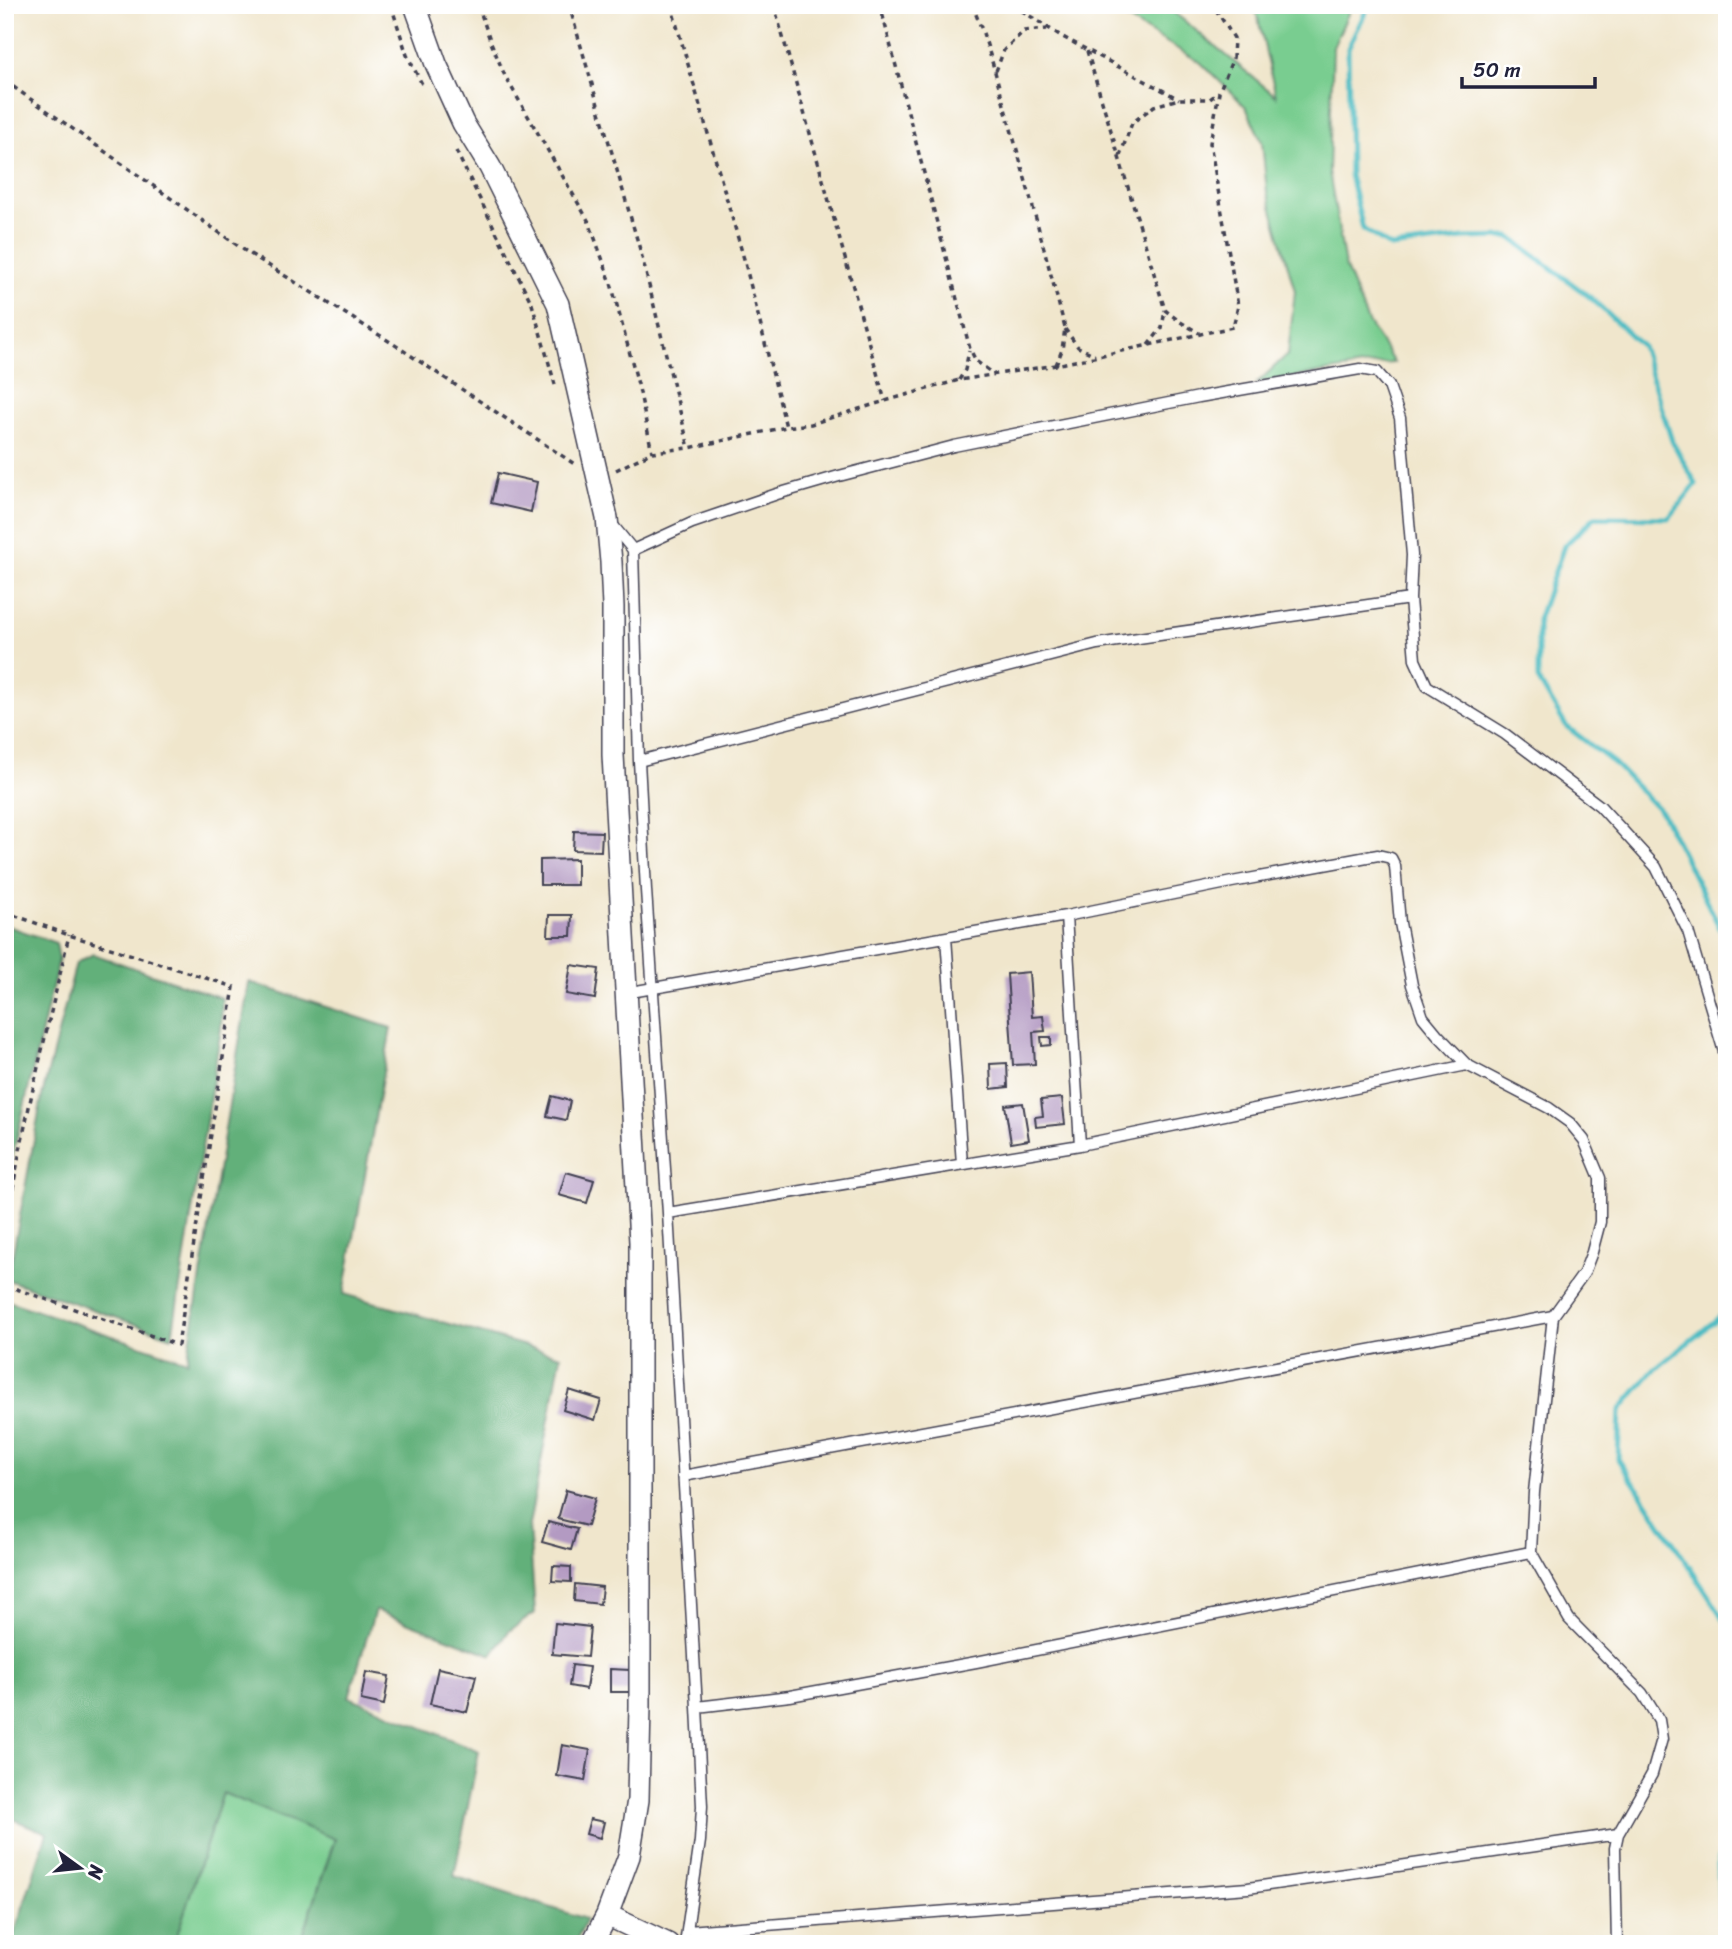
<svg xmlns="http://www.w3.org/2000/svg" width="1732" height="1949" font-family="Sriracha,sans-serif">
  <style>
    .green { fill: #79cd90; stroke: #4e7866; stroke-width: 2 }
    .forest { fill: #62b07a; stroke: #42695a; stroke-width: 2 }
    .lines { fill: none; stroke-linecap: round; stroke-linejoin: round }
    .stream { stroke: #4dbcc3; stroke-width: 5 }
    .building { fill: #b39ac2 }
    .lane-casing { stroke: #413f51; stroke-width: 13 }
    .street-casing { stroke: #413f51; stroke-width: 24 }
    .path { stroke: #413f51; stroke-width: 3.5; stroke-dasharray: 5 5; stroke-linecap: butt }
    .lane { stroke: #fff; stroke-width: 10 }
    .street { stroke: #fff; stroke-width: 21 }
  </style>
  <rect width="100%" height="100%" fill="#fff"/>
  <filter id="ink" filterUnits="userSpaceOnUse"><feTurbulence type="fractalNoise" baseFrequency=".0143" numOctaves="2"/><feDisplacementMap in="SourceGraphic" scale="14" xChannelSelector="R" yChannelSelector="G"/><feConvolveMatrix kernelMatrix="1 2 1 2 8 2 1 2 1" color-interpolation-filters="sRGB"/></filter>
  <filter id="wash" filterUnits="userSpaceOnUse"><feTurbulence type="fractalNoise" baseFrequency=".00686" numOctaves="4" result="noise"/><feDisplacementMap in="SourceGraphic" scale="28" xChannelSelector="R" yChannelSelector="G"/><feGaussianBlur stdDeviation="1.57" result="paint"/><feColorMatrix in="noise" values="0 0 0 0 0 0 0 0 0 0 0 0 0 0 0 0 0 1.4 0 .05"/><feComposite in="paint" operator="in"/></filter>
  <g filter="url(#wash)">
    <rect width="100%" height="100%" fill="#f0e6cc"/>
    <path class="green" d="M1103,5H1165L1276,96L1258,18L1253,5H1352L1333,47L1329,171L1345,266L1368,322L1394,363L1368,365L1257,383L1288,354L1295,291L1267,192L1262,142L1246,107L1200,62Z
      M223,1793L335,1838L300,1944H174Z"/>
    <path class="forest" d="M5,925L56,943L59,959L14,1150L5,1198Z
      M93,954L222,998L221,1029L172,1337L8,1280L42,1096L76,963Z
      M249,982L391,1028L344,1294L561,1356L529,1525L535,1613L509,1631L492,1655L375,1610L349,1697L479,1751L454,1876L586,1919L575,1944H300L335,1839L223,1793L174,1944H11L47,1833L5,1816V1300L187,1361Z"/>
    <g class="lines">
      <path class="stream" d="M1369,5L1348,48L1350,175L1363,229L1391,247L1464,238L1510,237L1591,298L1642,346L1672,441L1696,484L1669,518L1595,517L1564,546L1538,620V679L1566,726L1615,764L1662,813L1725,938L1727,945
        M1727,1311L1653,1371L1620,1410L1618,1459L1727,1624
        M1721,1944L1718,1859L1727,1844"/>
    </g>
    <g id="blocks">
      <path class="building" d="M498,473L537,482L531,512L491,503Z
        M574,831L602,832L601,851L573,850Z
        M577,859V885H540V860Z
        M549,915H572L571,936H548Z
        M571,965L599,969L595,999L566,994Z
        M1029,972L1032,1017L1043,1016L1045,1031L1033,1032L1035,1064L1013,1065L1007,974Z
        M1041,1037H1051V1045L1042,1046Z
        M1007,1063L1008,1087L991,1089L990,1064Z
        M552,1096L570,1101L566,1120L547,1116Z
        M1062,1098L1065,1124L1036,1127L1035,1117L1043,1116L1041,1100Z
        M1023,1103L1029,1140L1011,1143L1005,1105Z
        M566,1172L594,1180L587,1203L559,1195Z
        M569,1390L601,1400L595,1420L563,1410Z
        M566,1490L595,1498L587,1526L558,1519Z
        M548,1522L577,1529L571,1550L542,1542Z
        M553,1566L571,1567V1582L552,1581Z
        M575,1584L602,1587L600,1604L574,1601Z
        M555,1623L590,1627L587,1657L552,1654Z
        M572,1665L589,1667L586,1689L569,1686Z
        M438,1668L476,1676L467,1712L430,1704Z
        M610,1669L630,1670V1692H610Z
        M366,1672L389,1676L384,1705L361,1700Z
        M562,1745L590,1750L585,1781L557,1776Z
        M590,1819L604,1822L600,1838L586,1834Z"/>
    </g>
  </g>
  <g filter="url(#ink)">
    <use href="#blocks" fill-opacity="0" stroke="#413f51" stroke-width="2"/>
    <g class="lines">
      <g class="lane-casing">
        <path id="lane" d="M611,523L633,550L639,761L646,890L668,1213L697,1707L702,1806L700,1841L685,1944
          M633,550L692,523L777,494L839,476L954,446L1199,397L1360,369L1377,372L1389,386L1400,418L1412,555L1410,599L1415,660L1427,686L1505,734L1600,806L1656,867L1688,931L1727,1062
          M639,761L1097,644L1410,599
          M1066,916L1080,1145
          M946,937L962,1164
          M625,993L1066,916L1232,882L1378,855L1391,858L1395,866L1400,923L1412,985L1423,1017L1437,1034L1467,1065L1549,1108L1570,1123L1584,1140L1600,1178V1222L1592,1252L1584,1273L1553,1316L1534,1492L1531,1552L1569,1619L1642,1693L1659,1720L1662,1739L1652,1774L1618,1834L1615,1848L1617,1944
          M668,1213L1080,1145L1467,1065
          M683,1476L1553,1316
          M697,1707L790,1696L976,1662L1531,1552
          M688,1931L1248,1888L1618,1834"/>
      </g>
      <g class="street-casing">
        <path id="street" d="M415,5L436,64L463,123L490,167L558,304L607,518L611,562L613,607V755L640,1242V1706L638,1800L629,1856L607,1915L592,1944
          M607,1915L668,1944"/>
      </g>
      <path class="path" d="M391,5L407,55L424,88
        M478,5L490,40L505,76L589,222L611,283L639,388L652,452
        M569,5L641,253L689,448
        M671,5L744,259L786,427
        M774,5L885,401
        M880,5L970,349L976,361L995,375
        M972,5C987,39 996,76 1006,112C1027,183 1046,256 1065,328L1062,350L1056,365
        M1013,5L1061,36L1179,99
        M1087,51L1165,310L1179,321L1199,333
        M996,71L1004,50L1024,31L1047,29
        M5,81L244,250L392,343L576,465
        M456,151L532,304L556,388
        M1120,156L1132,123L1154,106L1179,99H1210L1219,92
        M1065,329L1078,347L1095,355
        M1148,345L1162,328L1165,310
        M959,380L965,370L969,351
        M616,470L652,452L689,448L786,427L811,424L885,401L959,380L1056,365L1233,327L1238,306L1210,143L1219,92L1233,58L1234,38L1213,5
        M5,912L69,935L234,987L178,1345L5,1285
        M5,1239C19,1136 46,1036 69,935"/>
      <use href="#lane" class="lane"/>
      <use href="#street" class="street"/>
    </g>
  </g>
  <rect width="1732" height="1949" fill="none" stroke="#fff" stroke-width="28"/>
  <g transform="translate(80 1868) rotate(105)" stroke="#ffffff" stroke-width="5" paint-order="stroke">
  <path d="M0-5L12 26L0 18L-12 26Z" fill="#22223b"/>
  <text y="-10" font-size="19" font-weight="bold" text-anchor="middle" fill="#22223b">N</text>
  </g>
  <path d="M1462 77v10h133v-10" fill="none" stroke="#22223b" stroke-width="3.5"/>
  <text x="1473" y="77" font-size="21" fill="#22223b" stroke="#ffffff" stroke-width="5" paint-order="stroke">50 m</text>
</svg>
